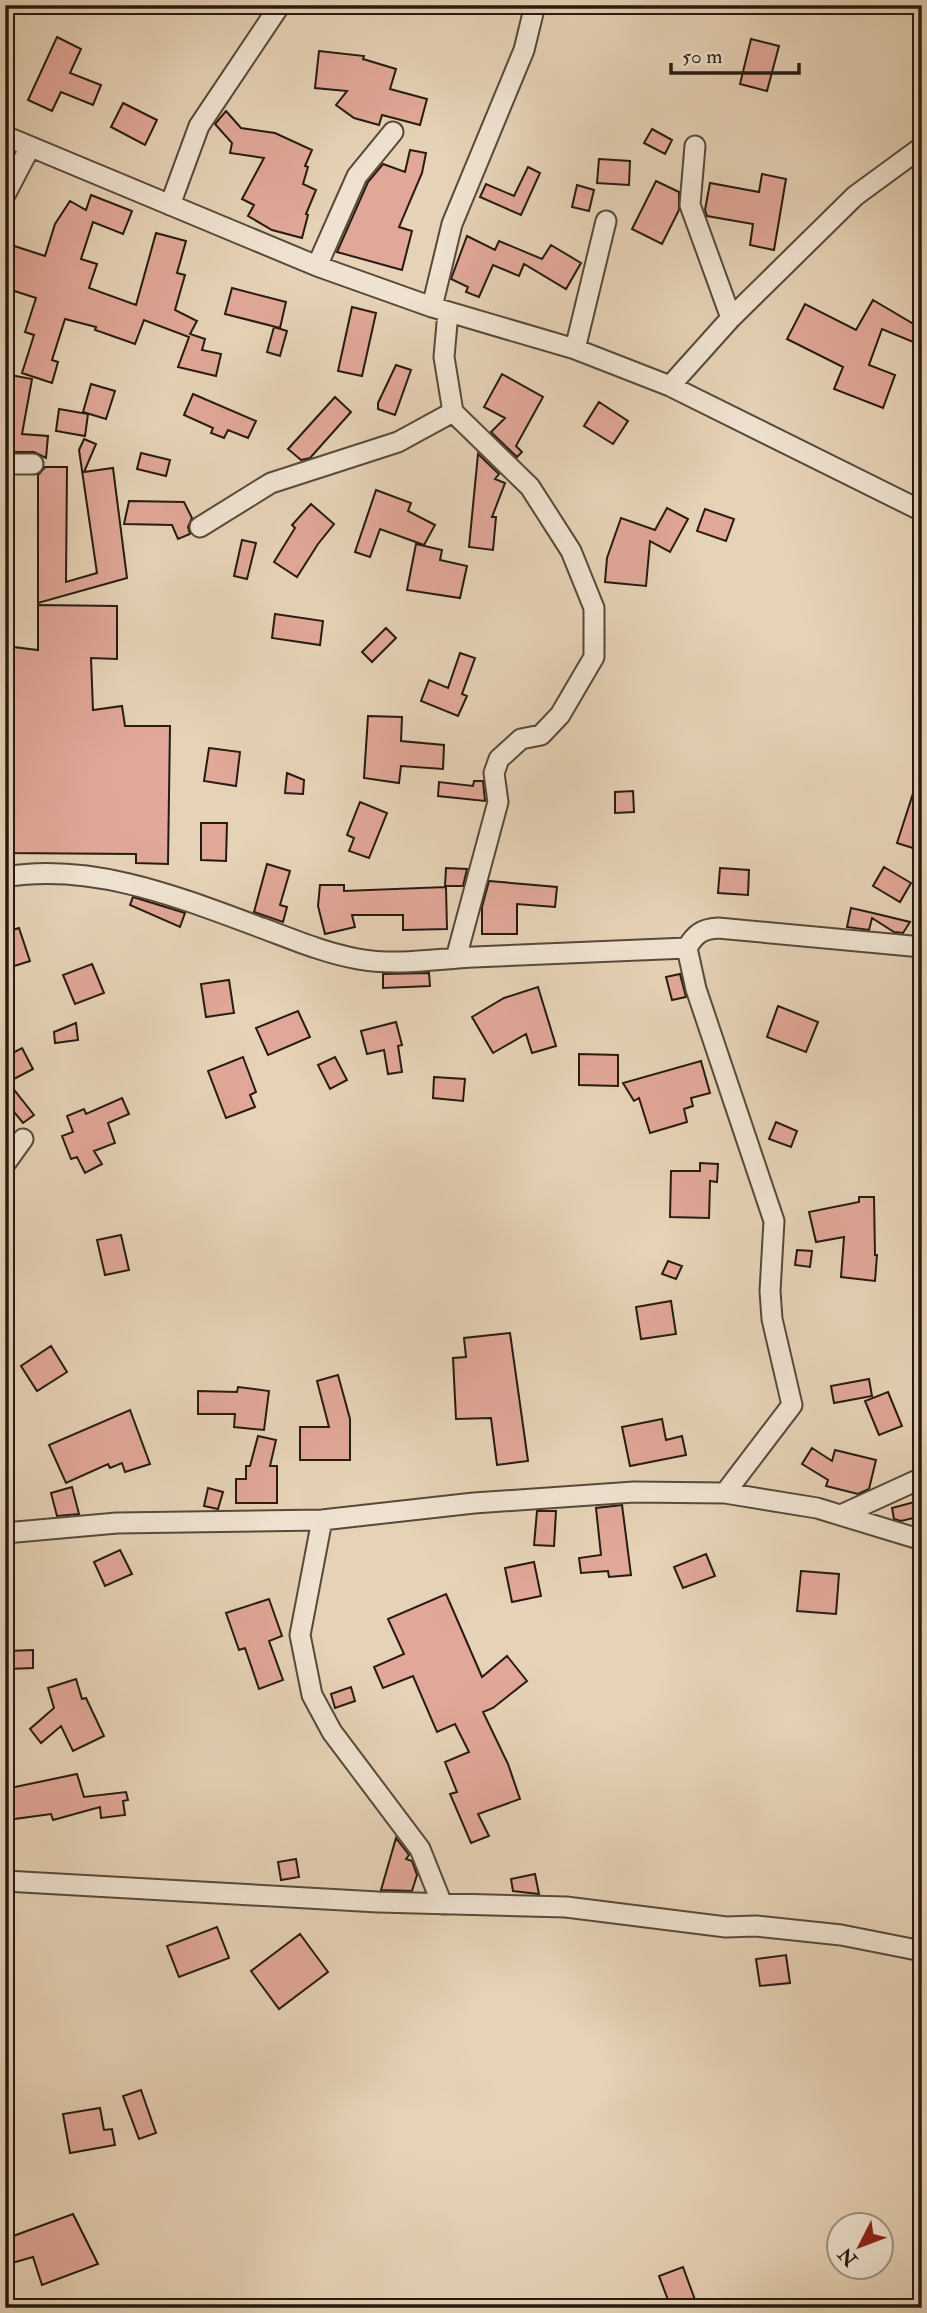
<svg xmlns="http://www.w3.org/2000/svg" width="927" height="2313" font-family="'IM FELL Double Pica',serif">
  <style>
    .building { fill: #e1a798; stroke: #271b11; stroke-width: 2 }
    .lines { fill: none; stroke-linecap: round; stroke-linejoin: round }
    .street-casing { stroke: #57493a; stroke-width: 23 }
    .street { stroke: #efe2d0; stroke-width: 19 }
  </style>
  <rect width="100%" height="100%" fill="#e6d2b6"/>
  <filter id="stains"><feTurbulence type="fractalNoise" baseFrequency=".00286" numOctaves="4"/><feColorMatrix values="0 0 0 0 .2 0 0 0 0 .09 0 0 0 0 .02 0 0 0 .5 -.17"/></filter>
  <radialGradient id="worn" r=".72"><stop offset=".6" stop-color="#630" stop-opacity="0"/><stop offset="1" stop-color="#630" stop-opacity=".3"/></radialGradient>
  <path class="building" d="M57,37L81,49L70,73L101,85L93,105L61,92L52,111L28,100Z
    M751,39L779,46L767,91L740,84Z
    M319,51L364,56L363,59L396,69L390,89L427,99L420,125L382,115L379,125L354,118L336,105L347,91L315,88Z
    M123,103L157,120L145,145L111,127Z
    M226,111L241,128L275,133L312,150L305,166L308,167L303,184L316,190L306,214L308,215L302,238L272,230L248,216L254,205L242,199L264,158L230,153L232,143L215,124Z
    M652,129L672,140L665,154L644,143Z
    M410,150L426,153L422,173L399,227L412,231L402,270L337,252L368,182L383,164L405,172Z
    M599,159L630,161L629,185L597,183Z
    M528,167L540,173L521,215L480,197L486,184L514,196Z
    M762,174L786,179L774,250L750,245L753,224L707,216L705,210L710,183L759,192Z
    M656,181L679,192V210L662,244L632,229Z
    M577,185L594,190L589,211L572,207Z
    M91,195L132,211L123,234L93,222L81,259L97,264L89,288L136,305L156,233L186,241L177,273L185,275L175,310L197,321L190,334L205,339L202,350L221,354L216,376L178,367L189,337L144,320L135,344L95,330L96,327L65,319L52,360L58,362L52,383L22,373L34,335L25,332L36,298L5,288V243L45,256L55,224L70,201L86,210Z
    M467,236L495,250L499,241L542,259L551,245L581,263L566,289L524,264L519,276L493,265L479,297L466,292L468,287L451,279Z
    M232,288L286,302L280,328L225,314Z
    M873,300L922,329L918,344L882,329L869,365L895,375L883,408L834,389L843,367L787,339L805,304L856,330Z
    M352,307L376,313L362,376L338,371Z
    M274,327L287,331L280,356L267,352Z
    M396,365L411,370L395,415L378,409V403Z
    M5,374L32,379L22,434L48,436L46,458L34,452H5Z
    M502,374L543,397L516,446L522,452L517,457L491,432L505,418L484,407Z
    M91,384L115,391L106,419L83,412Z
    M193,394L256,421L248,438L228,430L224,438L211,433L213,428L184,415Z
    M335,397L351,412L310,458L301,460L288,449Z
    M599,402L628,421L613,444L584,426Z
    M59,409L88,414L85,436L56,431Z
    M84,439L96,444L84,472L113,468L127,578L38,603V475L45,467H67L66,582L97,573L79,450Z
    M141,453L170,460L166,476L137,469Z
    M478,454L499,474L495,479L505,483L492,517H496L493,550L469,547Z
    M376,490L411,503L408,511L435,525L424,545L380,529L370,557L355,552Z
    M129,501L184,502L192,518L188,527L190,534L178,539L172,525L124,524Z
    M311,504L334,524L318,544L297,577L274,562L295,528L292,525Z
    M667,508L688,519L670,552L650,541L646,586L605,582L607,558L621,518L655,530Z
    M705,509L734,519L726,541L697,531Z
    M242,540L256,543L247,579L234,576Z
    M416,544L442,550L440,560L467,566L460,598L407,590Z
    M38,605L117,606V659L91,658L93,710L122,706L125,726H170L168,864L136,863V854L5,853V646L38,650Z
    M275,614L323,621L320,645L272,638Z
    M386,628L396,638L372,662L362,652Z
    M460,653L475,658L462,694L467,696L458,716L421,701L429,680L448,688Z
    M368,716L402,717L401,741L444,745L443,769L401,766L399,783L364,778Z
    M209,748L240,752L236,786L204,781Z
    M287,773L304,780L303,794L285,793Z
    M919,775L922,776V851L897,843Z
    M474,781H483L485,801L438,796L439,782L473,786Z
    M633,791L634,812L615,813V792Z
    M360,802L387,813L369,858L349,851L354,838L347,835Z
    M201,823H227L226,861L201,860Z
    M267,864L290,871L280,905L287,907L283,922L254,912Z
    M884,867L911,883L900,902L873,886Z
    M446,868L467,869L463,886H445Z
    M720,868L749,870L748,895L718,893Z
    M489,881L557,887L555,907L517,904V934H482V907Z
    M320,885H344V891L446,887L447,929L403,930V915H352L355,927L325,934L318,906Z
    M133,897L185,913L180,927L130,905Z
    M851,908L873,913L910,922L903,933L894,932L872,918L869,930L847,927Z
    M19,928L30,961L5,969V932Z
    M92,964L104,993L75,1004L63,975Z
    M429,973L430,986L383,988V974Z
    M680,974L686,997L672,1000L666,977Z
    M229,980L234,1013L206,1017L201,984Z
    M538,987L556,1046L532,1053L526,1034L493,1053L472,1017L504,998Z
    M778,1006L818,1022L806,1052L767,1037Z
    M298,1011L310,1037L268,1055L256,1028Z
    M396,1022L402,1045L398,1046L402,1072L388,1074L384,1050L367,1054L361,1031Z
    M76,1023L78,1040L55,1043L54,1032Z
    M22,1048L33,1069L8,1082L34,1115L23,1123L5,1101V1057Z
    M579,1054L618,1055V1086L579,1085Z
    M243,1057L256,1092L250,1095L255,1107L226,1118L208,1071Z
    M335,1057L347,1080L330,1089L318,1065Z
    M701,1061L710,1093L691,1098L693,1106L684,1109L687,1122L650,1133L639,1098L634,1101L623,1083Z
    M434,1077L465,1079L463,1101L433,1098Z
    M122,1098L129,1114L108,1123L115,1143L94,1151L102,1164L85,1173L77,1157L71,1159L62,1136L73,1132L67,1116L84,1109L86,1114Z
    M776,1122L797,1131L791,1147L769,1139Z
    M700,1163L718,1164L717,1182L710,1181L709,1218L670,1217L671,1171H700Z
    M859,1197H874L875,1255H877L875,1281L841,1277L844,1237L816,1242L809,1212L859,1202Z
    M121,1235L129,1270L105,1275L97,1240Z
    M797,1250L812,1251L810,1267L795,1265Z
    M668,1261L682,1266L676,1279L662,1274Z
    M671,1301L676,1334L641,1339L636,1307Z
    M510,1333L528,1461L497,1465L491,1418L456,1419L453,1358L466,1357L464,1338Z
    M51,1346L67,1372L37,1391L21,1366Z
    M338,1375L350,1419V1460H300V1427H329L317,1381Z
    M869,1379L872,1396L834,1403L831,1386Z
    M238,1387L269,1391L264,1430L234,1427L235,1414H198V1391L237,1392Z
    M888,1392L902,1426L879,1435L865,1401Z
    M130,1410L150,1464L125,1472L122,1463L110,1468L108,1464L66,1483L49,1445Z
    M662,1419L666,1440L682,1436L686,1455L630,1466L622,1427Z
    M258,1436L276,1440L270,1466H277V1503H236V1479H246V1466H250Z
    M812,1448L832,1461L835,1450L876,1460L869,1489L858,1494L826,1486L828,1480L802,1464Z
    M72,1487L79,1514L57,1516L51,1493Z
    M208,1488L223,1492L218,1509L204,1506Z
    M922,1500V1516L901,1521L894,1519L892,1508Z
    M622,1505L631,1575L609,1577L608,1571L581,1573L579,1558L601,1555L596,1508Z
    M537,1511H556L554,1546L534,1545Z
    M120,1550L132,1574L105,1586L94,1562Z
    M706,1554L715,1576L683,1588L674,1567Z
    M534,1562L541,1596L512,1602L505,1568Z
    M801,1571L839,1574L836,1614L797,1611Z
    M446,1594L482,1677L507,1656L527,1681L493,1708L483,1712L508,1764L520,1799L478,1814L489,1836L471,1843L450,1794L457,1792L445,1762L469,1752L455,1724L437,1732L413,1676L383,1688L374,1667L404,1654L388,1619Z
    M269,1599L282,1636L269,1641L283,1680L259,1689L245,1648L239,1650L226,1613Z
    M33,1650V1668L9,1669L8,1651Z
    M76,1679L82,1699L86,1698L104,1736L73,1751L61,1726L41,1743L30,1729L54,1708L48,1688Z
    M351,1687L355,1701L335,1708L331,1694Z
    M77,1774L84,1797L126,1792L128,1800L123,1801L125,1815L101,1818L100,1807L53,1820L51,1814L14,1819L10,1788Z
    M396,1838L409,1855L406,1859L412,1861L417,1875L412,1891L381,1890Z
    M296,1859L299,1877L281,1880L278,1862Z
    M535,1874L539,1894L513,1891L511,1879Z
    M217,1927L229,1958L179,1977L167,1946Z
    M300,1934L328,1972L279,2009L251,1971Z
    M786,1955L790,1983L760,1986L756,1959Z
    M141,2090L156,2133L139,2139L123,2096Z
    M100,2108L104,2130L112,2129L115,2145L70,2153L63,2114Z
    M73,2214L98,2264L42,2285L33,2257L5,2265V2239Z
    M683,2267L698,2308H671L659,2276Z"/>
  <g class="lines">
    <g class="street-casing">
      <path id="street" d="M5,136L317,266L432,307L575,349L670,386L922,511
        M695,146L690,205L731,318
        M5,195L30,147
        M170,205L199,126L280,5
        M317,266L357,176L393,132
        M432,307L452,224L524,50L535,5
        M448,312L444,357L453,412L530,487L571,551L594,608V657L560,715L541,735L521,739L499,759L494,773L498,802L456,958
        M575,349L606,221
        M670,386L731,318L855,196L922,147
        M5,464H33
        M200,527L271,483L398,442L453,412
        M5,877C93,862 181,898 262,928C294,940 325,953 358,959C397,966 435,959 474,957C545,954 616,951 687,948C695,934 702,929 718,928L922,947
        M687,948L696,989L774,1221L770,1291L772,1319L792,1405L725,1493
        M5,1164L23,1139
        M841,1515L922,1478
        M322,1520L300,1635L312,1695L332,1732L420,1849L442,1904
        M5,1533L117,1523L322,1520L474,1503L634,1492L725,1493L817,1508L922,1540
        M5,1881L378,1902L566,1907L726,1927L756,1926L841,1935L922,1951"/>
    </g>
    <use href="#street" class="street"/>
  </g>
  <rect width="927" height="2313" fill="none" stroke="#e6d2b6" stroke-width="28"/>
  <rect x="7" y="7" width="913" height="2299" fill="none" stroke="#271b11" stroke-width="3.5"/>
  <rect x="14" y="14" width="899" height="2285" fill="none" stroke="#271b11" stroke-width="2"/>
  <g transform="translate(860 2246) rotate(228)"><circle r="33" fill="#efe2d0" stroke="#9f9284" stroke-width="2"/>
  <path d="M0-5L12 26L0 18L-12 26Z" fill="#8f2418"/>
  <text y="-10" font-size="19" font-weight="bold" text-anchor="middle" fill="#271b11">N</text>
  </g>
  <path d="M671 63v10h128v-10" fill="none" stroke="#271b11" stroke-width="3.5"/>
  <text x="682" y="63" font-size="21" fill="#271b11" stroke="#efe2d0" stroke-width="5" paint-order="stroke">50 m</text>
  <rect width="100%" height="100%" filter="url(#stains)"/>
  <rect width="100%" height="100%" fill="url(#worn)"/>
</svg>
